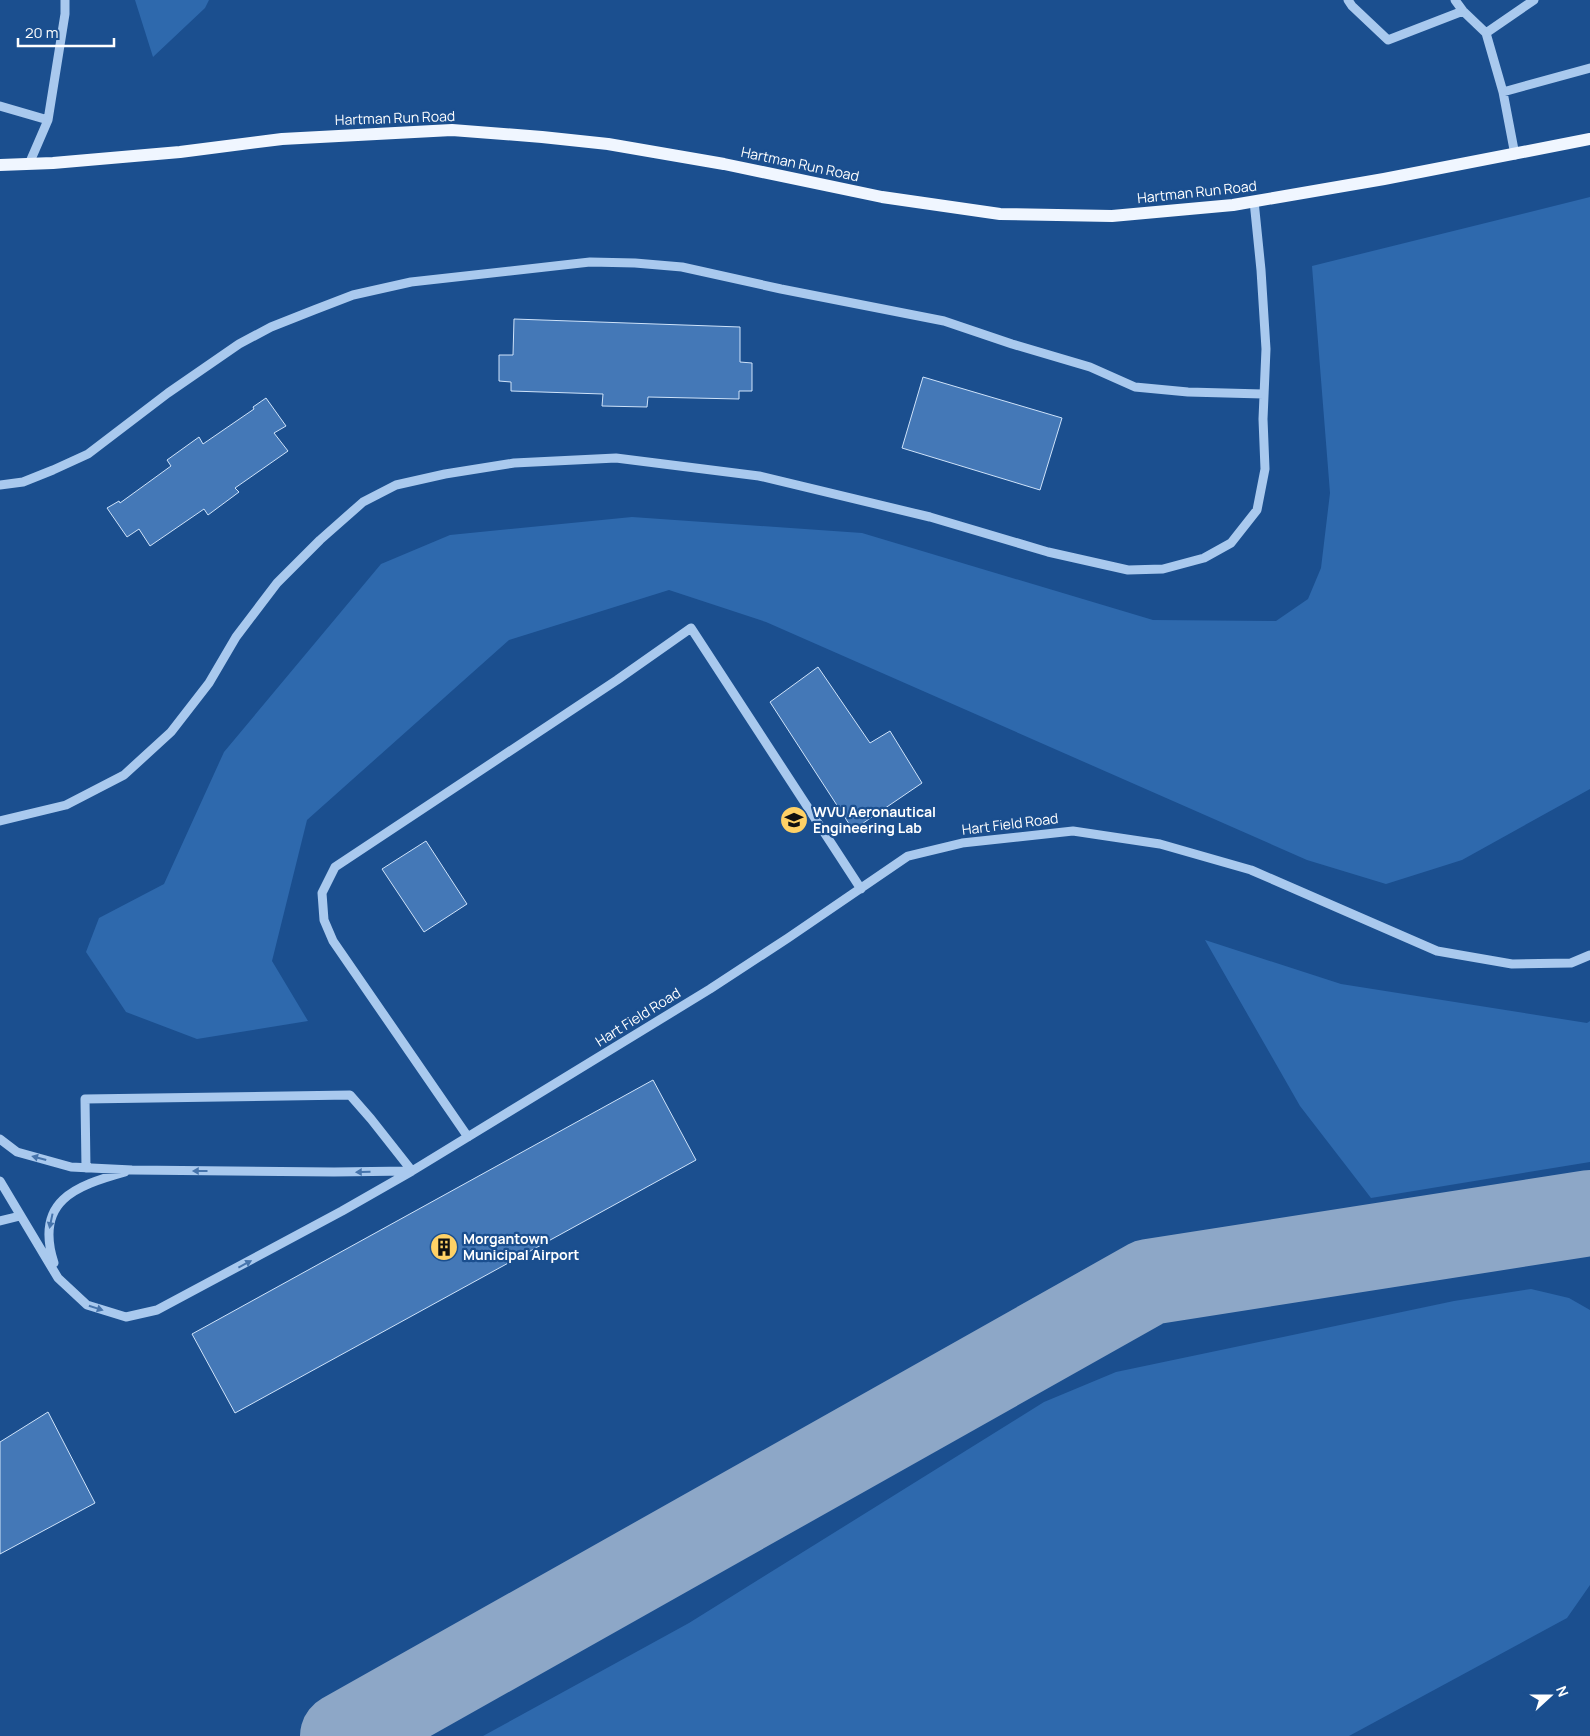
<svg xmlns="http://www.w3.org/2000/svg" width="1590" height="1736" viewBox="0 0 1590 1736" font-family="Manrope,sans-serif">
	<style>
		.green { fill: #2e69ad }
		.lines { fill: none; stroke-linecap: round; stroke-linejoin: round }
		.taxiway { stroke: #8da7c7; stroke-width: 86 }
		.building { fill: #4478b7; stroke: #cfe3fa }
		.minor { stroke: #a9c9ee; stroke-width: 9 }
		.major { stroke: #f0f6ff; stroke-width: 12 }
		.oneway { fill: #4674ac }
		.labels { text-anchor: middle; stroke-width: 4.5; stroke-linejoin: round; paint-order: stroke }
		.street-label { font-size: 14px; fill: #fff; stroke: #1b4f8f }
		.poi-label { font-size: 14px; font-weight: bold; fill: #fff; stroke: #1b4f8f; text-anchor: start }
	</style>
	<rect width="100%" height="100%" fill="#1b4f8f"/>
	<path class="green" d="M135 0H209L205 8 153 57Z
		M1590 197V789L1462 860 1386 884 1307 860 766 622 669 590 509 640 307 820 272 961 308 1021 197 1039 126 1012 86 952 99 918 164 884 224 752 381 564 450 535 632 517 862 533 1153 620 1276 621 1308 599 1321 568 1330 493 1312 266Z
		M1205 940 1341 984 1587 1023 1590 1021V1162L1371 1198 1300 1106Z
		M1531 1289 1569 1298 1590 1310V1585L1567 1618 1349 1736H483L689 1623 1044 1402 1116 1372 1454 1301Z"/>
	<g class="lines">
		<path class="taxiway" d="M343 1736 1149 1282 1590 1213"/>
	</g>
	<path class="building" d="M514 319 740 327V362L752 363V391H739V399L648 397 647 407 602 406 603 394 511 391V382L499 381V355H513Z
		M923 377 1062 418 1040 490 902 448Z
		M266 398 286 426 274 433 288 451 235 488 239 492 208 515 204 509 150 546 139 529 127 537 107 508 119 501 120 503 171 466 167 460 199 437 203 444 254 409 253 407Z
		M818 667 870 743 890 731 922 783 853 830 770 702Z
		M426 841 467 904 424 932 382 869Z
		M653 1080 696 1160 235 1413 192 1334Z
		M48 1412 95 1503 0 1554V1442Z"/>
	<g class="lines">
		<path class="minor" d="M1348 0 1352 6 1388 40 1463 11
			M1455 0 1463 11 1486 33 1503 92 1515 155
			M1486 33 1534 0
			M1503 92 1590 68
			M0 106 48 120
			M29 164 48 120 65 14V0
			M0 485 23 482 53 470 88 454 168 393 239 344 271 327 314 310 353 295 411 282 590 262 635 263 682 267 781 289 944 321 1012 344 1090 367 1135 387 1188 392 1263 394
			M0 821 66 805 124 775 171 732 209 683 236 637 277 583 320 540 363 502 396 485 445 474 514 463 616 458 759 476 930 517 1048 552 1128 570 1163 569 1204 558 1231 543 1257 510 1265 469 1263 419 1266 349 1261 270 1254 201
			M468 1137 333 941 324 920 322 893 335 867 617 680 691 628 861 889
			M0 1139 17 1152 71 1167 132 1170 334 1172 409 1171
			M86 1168 85 1099 350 1095 371 1119 412 1171
			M0 1181 58 1278 87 1305 126 1317 157 1310 342 1211 412 1171 710 989 788 938 908 856 962 843 1073 831 1160 844 1251 870 1437 951 1512 964 1571 963 1590 955
			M0 1221 20 1216
			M54 1263C34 1201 75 1186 125 1172"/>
		<path class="major" d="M0 165 53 163 180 152 282 139 452 130 542 137 608 144 724 164 882 197 1000 214 1112 216 1233 205 1384 179 1590 139"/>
	</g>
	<defs><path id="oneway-solid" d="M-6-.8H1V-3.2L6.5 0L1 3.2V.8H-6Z" transform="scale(1.25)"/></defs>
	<g class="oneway">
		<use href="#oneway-solid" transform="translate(39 1158) rotate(-165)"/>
		<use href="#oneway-solid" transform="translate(200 1171) rotate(-180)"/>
		<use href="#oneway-solid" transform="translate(363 1172) rotate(179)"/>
		<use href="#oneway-solid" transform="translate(51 1221) rotate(102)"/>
		<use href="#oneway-solid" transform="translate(245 1264) rotate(-28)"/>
		<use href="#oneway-solid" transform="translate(96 1308) rotate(18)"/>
	</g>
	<defs>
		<g id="school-disc" transform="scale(1.4375)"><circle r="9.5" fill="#ffd166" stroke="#1b4f8f"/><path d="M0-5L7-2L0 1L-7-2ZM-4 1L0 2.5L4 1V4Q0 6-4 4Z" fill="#111"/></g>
		<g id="building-disc" transform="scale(1.4375)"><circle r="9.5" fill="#ffd166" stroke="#1b4f8f"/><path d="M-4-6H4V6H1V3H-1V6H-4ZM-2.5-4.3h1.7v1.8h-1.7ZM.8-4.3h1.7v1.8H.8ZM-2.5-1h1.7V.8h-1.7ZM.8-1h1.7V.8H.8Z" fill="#111"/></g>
	</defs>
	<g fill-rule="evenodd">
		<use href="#school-disc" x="794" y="820"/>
		<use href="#building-disc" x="444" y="1247"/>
	</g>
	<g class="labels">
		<g class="street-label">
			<text transform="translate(395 118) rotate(-2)" y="5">Hartman Run Road</text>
			<text transform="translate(800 164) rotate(12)" y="5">Hartman Run Road</text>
			<text transform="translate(1197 192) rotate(-6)" y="5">Hartman Run Road</text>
			<text transform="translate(1010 824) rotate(-7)" y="5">Hart Field Road</text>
			<text transform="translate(638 1017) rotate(-32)" y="5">Hart Field Road</text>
		</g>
		<g class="poi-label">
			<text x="813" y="817">WVU Aeronautical<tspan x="813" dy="16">Engineering Lab</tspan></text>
			<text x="463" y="1244">Morgantown<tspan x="463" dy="16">Municipal Airport</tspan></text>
		</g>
	</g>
	<g transform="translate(1550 1696) rotate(69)" stroke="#1b4f8f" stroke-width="4" paint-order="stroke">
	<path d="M0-4L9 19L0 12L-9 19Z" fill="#ffffff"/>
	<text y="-8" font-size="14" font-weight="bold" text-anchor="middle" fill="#ffffff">N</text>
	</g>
	<path d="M18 38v8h96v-8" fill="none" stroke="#ffffff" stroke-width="2.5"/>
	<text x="25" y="38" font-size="15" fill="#ffffff" stroke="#1b4f8f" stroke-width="4" paint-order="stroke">20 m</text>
</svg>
